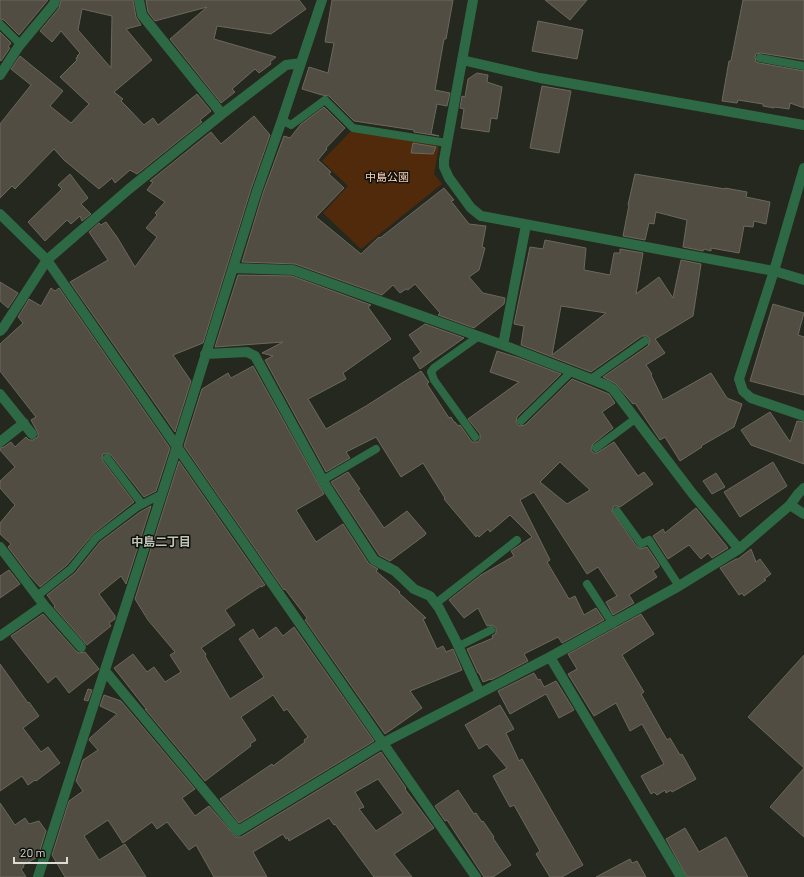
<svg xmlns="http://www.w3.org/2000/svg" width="804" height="877" viewBox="0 0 804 877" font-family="Barlow,'Noto Sans JP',sans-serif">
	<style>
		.green { fill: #502a0b }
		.building { fill: #514d42; stroke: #6c685c; fill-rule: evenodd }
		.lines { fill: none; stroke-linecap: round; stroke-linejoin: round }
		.lane { stroke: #2e6946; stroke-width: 8 }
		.street { stroke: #2e6946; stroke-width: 10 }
		.labels { text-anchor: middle; stroke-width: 3; stroke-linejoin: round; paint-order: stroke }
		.park-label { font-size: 11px; fill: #fbcfb3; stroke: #0f100c }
		.neighbourhood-label { font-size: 12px; font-weight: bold; fill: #c1c5b8; stroke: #0f100c }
	</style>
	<rect width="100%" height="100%" fill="#25281e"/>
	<path class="green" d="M352 130 439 146 434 174 442 184 361 249 323 213 348 186 322 161Z"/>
	<path class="building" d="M0 0H48L19 35 4 20 0 19Z
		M61 0H133L136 17 141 25 126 29 152 60 114 92 123 99 121 101 128 108 144 125 153 118 158 125 197 94 211 111 200 120 202 122 137 174 130 170 115 183 112 178 99 189 64 160 54 149 15 189 12 186 0 198V124L31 85 11 69 20 56 63 91 50 106 71 123 89 104 60 77 77 60 76 58 78 57 77 56 80 53 61 31 52 42 40 31 59 8ZM82 9 112 16 111 68 78 30Z
		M146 0H299L306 9 271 34 217 26 214 39 276 57 270 62 271 64 259 73 255 69 232 89 235 92 221 103 170 39 207 7 155 21 148 12Z
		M332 0H453L446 39H444L435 90 450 93 447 106 437 104 431 134 439 136 414 132V130L354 121 329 96 322 95 302 89 309 67 328 73 334 43 325 42Z
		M545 0H587L570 20Z
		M743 0H804V60L761 53 756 54 755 57 756 62 759 63 804 71V108L790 103 789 109 775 107 774 108 763 106V104L738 100 737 103 722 101 729 61H731Z
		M538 21 583 30 577 59 532 51Z
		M0 32 11 43 8 47 10 48 1 61 0 60Z
		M477 73 488 75 487 82 502 87 497 119 491 118 489 132 461 128 464 109 460 108 462 96 465 97 468 79Z
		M542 86 571 91 559 153 530 148Z
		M324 107 345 128 326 148 327 149 318 160 331 172 329 174 344 188 316 217 361 254 379 237 380 238 444 188 454 200 451 201 469 224 486 226 482 247 485 248 479 270 469 277 483 293 505 298 504 304 474 328 438 315 440 313 415 284 408 290 406 289 400 293 393 285 382 295 295 264 242 262 263 193 284 136 290 138 301 124Z
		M254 116 270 135 251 189 203 343 173 355 191 381 175 432 70 282 108 260 89 232 99 223 101 225 106 222 117 237 135 267 157 237 146 228 157 215 155 213 165 202 147 190 153 182 150 181 211 132 221 144Z
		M413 143 436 147 433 154 411 153Z
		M70 174 88 198 81 204 91 214 82 221 80 216 71 224 67 220 45 241 28 222 62 189 58 185Z
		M635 174 725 189V188L747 192 746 197 770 202 766 224 754 221 753 227 744 226 739 253 711 248V251L704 249 703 251 683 247 687 220 656 212 654 224 649 223 645 240 623 236 629 205H628Z
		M545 240 586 248 584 270 610 275 614 253H620V249L643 253 636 294 659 277 673 298 681 260 701 264 693 316 655 339 665 353 646 365 652 374 651 375 663 400 711 373 727 398 742 404 734 427 701 446 702 447 680 461 665 437 660 440 635 403 633 404 616 384 603 377 648 346 650 340 647 336H642L591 372 521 345 524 326 514 324 530 247 543 249ZM561 306 606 313 552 355Z
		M238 275 292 276 371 305 368 307 391 339 343 373 346 379 308 399 326 429 366 406 421 371 428 381 429 382 427 384 449 418 451 417 454 422H455L458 426 460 425 472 442H478L480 439V434L468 419 519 382 490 372 497 351 519 358 561 374 517 417 516 422 519 426 525 425 572 379 609 394 615 403 602 412 613 428 593 444 591 449 593 453H597L614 442 638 476 644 472 653 484 620 507 617 506H614L612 511 637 547 641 549 647 547 659 565V567L653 571 657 577 629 595 634 603 613 615 606 602 617 596 598 567 587 574 534 492 520 500 550 560 547 562 569 599 575 596 584 615 596 608 604 620 562 643 558 637 524 654 528 661 491 680V679L483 682 479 673H478L467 649 493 638 492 636 496 633V628L492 625 487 626 478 608 464 618 449 600 481 575 514 556 511 551 532 537 510 515 490 532 488 529 479 537 477 535 476 537 444 499 445 498 423 463 401 477 376 437 346 452 350 458 326 472 265 360 273 356 262 353 283 342 215 347ZM560 462 590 490 567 504 540 482Z
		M0 282 18 293 8 308 0 301Z
		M51 288 55 291 59 288 170 448 156 491 144 497 111 455 107 453 103 454 102 458 103 461 134 502 93 534 67 565 40 587 30 576 8 547 11 544 0 534V523L15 505 0 488V481L15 467 0 450V448L4 447 11 442 15 447 26 437 29 440H33L38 437V433L31 420 36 417 0 371V344L23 323 18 317 29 299 41 306Z
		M773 304 804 313 798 335 804 337V395L750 381Z
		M425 324 464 338 420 369 413 358 421 352 409 335Z
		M253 366 324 494 296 510 316 542 343 524 369 564 378 569 376 571 400 592 399 593 426 618 423 619 437 649 443 646 446 652 453 649 462 670 410 691 422 708 385 734 305 620 307 618 285 589 284 590 184 446 202 389 228 373 231 378Z
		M770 412 790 442 797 421 804 422V464L751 445 741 430Z
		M179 461 265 585 261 587V586L225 610 235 625 201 648 206 654 205 656 230 699 264 677 239 639 253 629 259 639 276 627 283 636 294 627 374 741 239 823 220 799 272 764 273 766 305 742 304 740 308 737 287 709 284 711 273 695 241 717 256 740 250 744 251 746 205 781 145 709 147 710 114 668 133 654 147 672 154 667 165 682 181 672 170 655 175 652 148 620 135 599Z
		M773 462 787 486 740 517 724 492Z
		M348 472 360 489 358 490 384 528 407 511 426 533 425 535 390 561 379 555 331 482Z
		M716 473 725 487 712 494 703 481Z
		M151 506 126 584 121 576 99 594 115 616V619L109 623 111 626 87 645 54 607 55 606 47 595 75 573 100 542 140 512Z
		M696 508 728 548 712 558 708 553 701 559 689 545 668 559 653 536 663 529 665 533Z
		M751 549 756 562 760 559 771 574 764 579 766 580 744 596 742 593 739 595 720 568 736 559H738Z
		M9 570 20 584 0 598V576Z
		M43 614 76 651 79 653 85 652 99 669 69 693 56 676 48 683 11 636Z
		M641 614 654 634 622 655 644 692 641 694 667 740 670 738 680 755 682 754 696 779 672 792 671 790 666 793 665 790 657 795 654 792 651 794 641 776 664 764 642 724 630 731 616 703 594 716 568 674 577 669 568 654Z
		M804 655V837L770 807 804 768 748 717Z
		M0 664 28 703 29 702 39 716 23 728 41 752 48 747 60 763 36 781 35 780 28 785 22 776 0 791Z
		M534 673 538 680 540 679 544 687 556 681 574 710 559 718 546 694 510 714 498 691Z
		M88 689 92 690 88 701 84 700Z
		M104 695 121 701 195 789 182 798 195 816 209 806 236 837H241L381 752 406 788 405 789 434 828 394 854 412 877H374L335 824 334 825 329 818 289 841 288 838 286 839 283 834 253 852 267 877H214L196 845 189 850 167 822 157 829 152 822 123 843 108 820 84 836 99 860 125 844 146 877H65L52 855 69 801 83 791 76 781 83 760 98 750 89 740 90 738 117 714 100 706ZM378 779 403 813 376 831 359 809 364 807 355 792Z
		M500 705 514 729 506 733 519 761 522 759 583 865 562 877H550L536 854 540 851 514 805 510 807 493 776 507 768 487 744 479 749 465 725Z
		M458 790 474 814 476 813 482 822 483 821 494 837 493 838 511 865 493 877H484L447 820 445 821 435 806Z
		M0 803 15 825 25 818 29 824 39 821 46 831 38 857 23 865 24 867 21 869 26 877H0Z
		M685 828 699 852 726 837 748 877H687L666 839Z
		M630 859 632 863 637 861 646 877H596Z"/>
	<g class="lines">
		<path class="lane" d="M0 24 21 45
			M760 58 804 66
			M282 120 291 125 325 100 353 128 447 143
			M591 379 645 341
			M521 421 571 372
			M475 437 434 380 431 372 434 368 479 336
			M596 448 635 419
			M107 458 142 504
			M323 480 376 449
			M617 511 641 544 649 540 679 586
			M587 584 613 624
			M37 596 71 569 96 538 137 507 162 494
			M435 604 517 540
			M459 646 491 630"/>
		<path class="street" d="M139 0 142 15 222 114
			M473 0 444 160V167L449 178 471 208 481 216 487 217 774 271 804 280
			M462 60 540 78 804 125
			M0 75 19 46 54 4 55 0
			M804 168 774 271 739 379 743 391 751 398 804 416
			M0 214 47 260 476 877
			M233 268 293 270 503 345 606 385 613 389 692 493 739 549
			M0 331 3 328 47 260 129 189 222 114 286 65 301 63
			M503 345 526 225
			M205 354 247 352 255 356 326 486 374 560 395 571 414 589 430 596 439 608 455 639 480 693
			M0 394 32 434
			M0 442 24 423
			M790 505 804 514
			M0 547 44 605 81 647
			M0 636 44 605
			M550 657 681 877
			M105 671 238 831 383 743 550 657 679 586 739 549 790 505 798 494 804 488
			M38 877 169 472 257 191 282 120 322 0"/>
	</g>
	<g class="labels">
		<g class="park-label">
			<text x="387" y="181">中島公園</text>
		</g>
		<g class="neighbourhood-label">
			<text x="161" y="546">中島二丁目</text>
		</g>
	</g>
	<path d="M14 857v6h53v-6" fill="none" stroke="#d9dbd4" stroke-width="2"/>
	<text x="20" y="857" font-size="12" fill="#d9dbd4" stroke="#0f100c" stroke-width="3" paint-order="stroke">20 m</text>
</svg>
